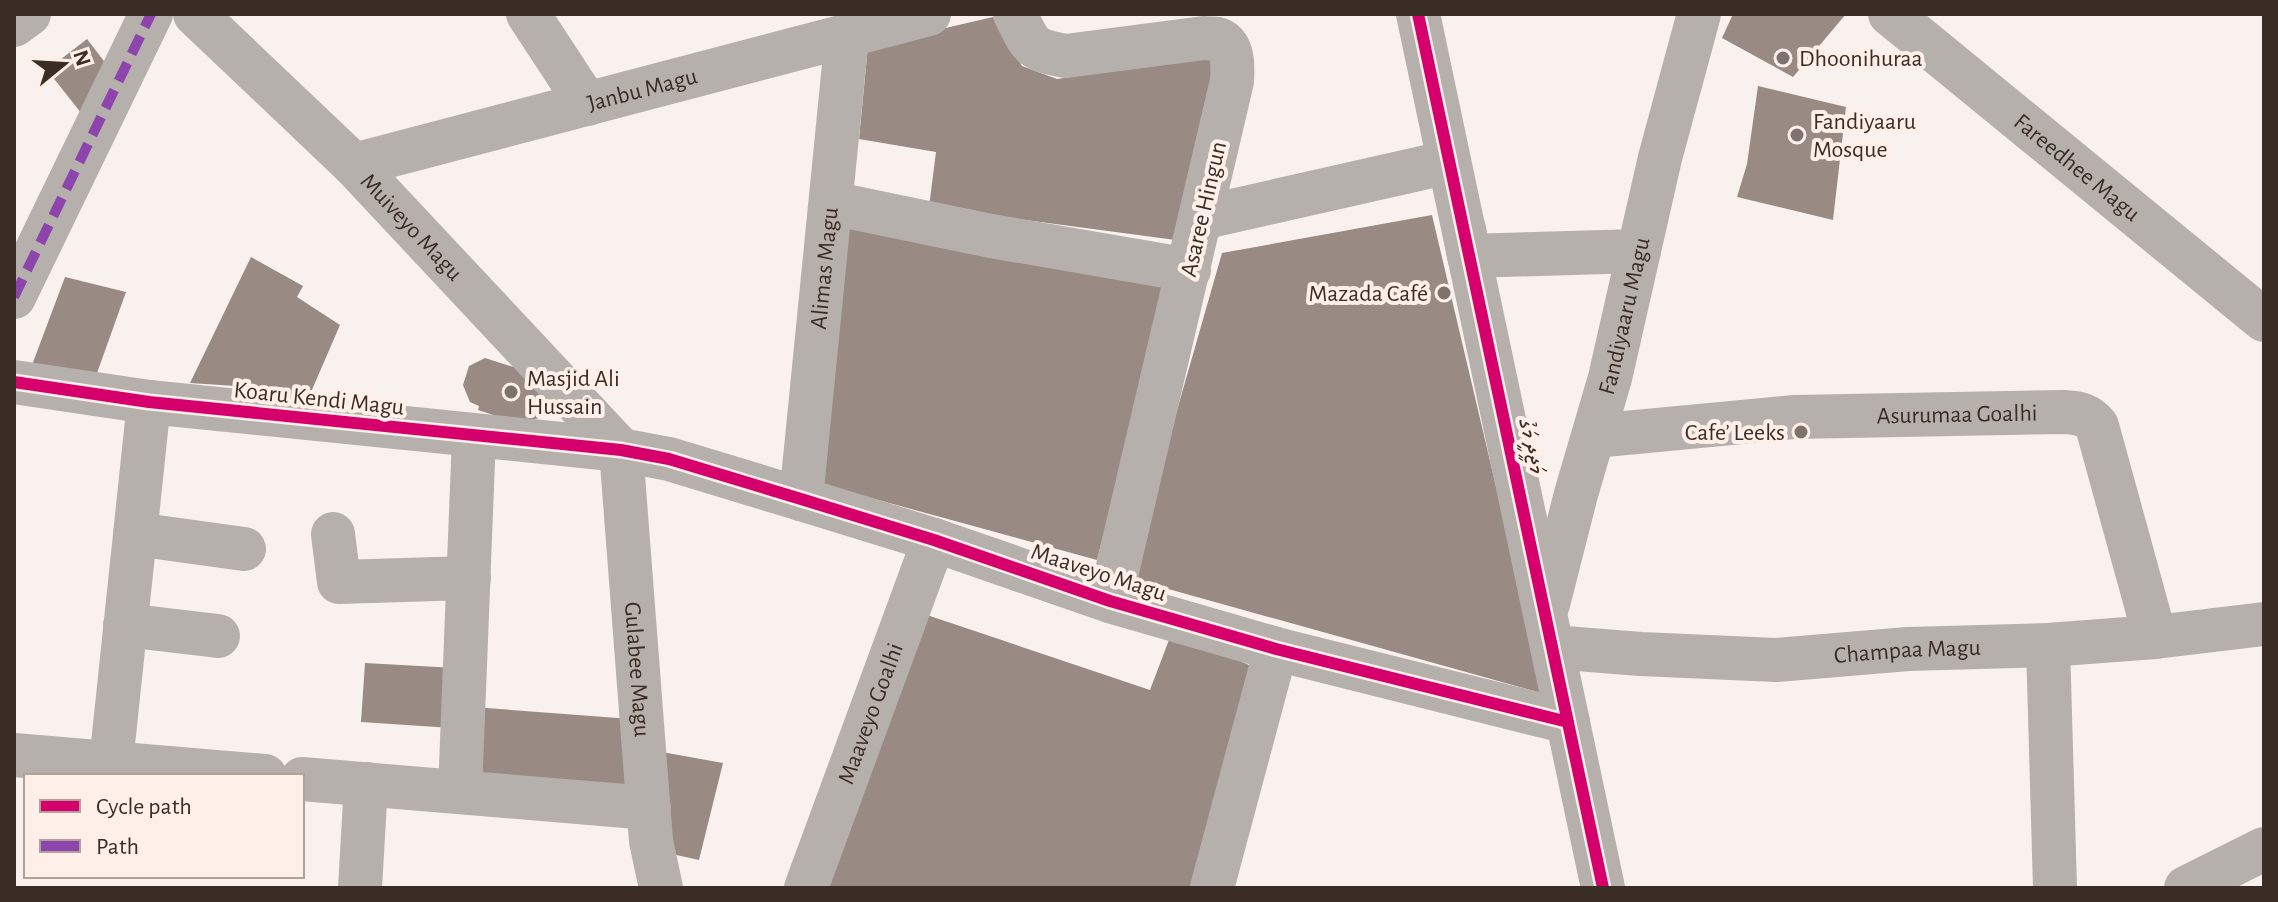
<svg xmlns="http://www.w3.org/2000/svg" width="2278" height="902" viewBox="0 0 2278 902" font-family="'Alegreya Sans','Noto Sans Thaana',sans-serif">
	<style>
		.building { fill: #998b83 }
		.lines { fill: none; stroke-linecap: round; stroke-linejoin: round }
		.minor { stroke: #b5b0ac; stroke-width: 44 }
		.quiet { stroke: #8e44ad; stroke-width: 10; stroke-dasharray: 20 10; stroke-linecap: butt }
		.cycleway-casing { stroke: #feefe8; stroke-width: 17 }
		.cycleway { stroke: #d6006c; stroke-width: 12 }
		.poi-dot { fill: #7d726c; stroke: #feefe8; stroke-width: 3 }
		.labels { text-anchor: middle; stroke-width: 8; stroke-linejoin: round; paint-order: stroke }
		.poi-label { font-size: 24px; fill: #3a2d26; stroke: #feefe8; text-anchor: start }
		.street-label { font-size: 24px; fill: #3a2d26; stroke: #feefe8 }
	</style>
	<rect width="100%" height="100%" fill="#f9f1ed"/>
	<path class="building" d="M1733 14H1846L1793 77 1722 38Z
		M993 17 1022 66 1057 79 1208 57 1221 78 1183 241 929 207 936 152 859 139 868 46Z
		M87 39 107 65 82 114 47 70Z
		M1758 86 1846 107 1833 220 1737 197 1747 164Z
		M1432 215 1545 694 1129 578 1222 253Z
		M844 223 1168 281 1097 560 820 484Z
		M251 257 303 286 297 297 340 325 308 399 251 387 190 383Z
		M65 277 126 292 97 373 32 365Z
		M485 358 542 376 557 408 551 415 535 419 527 426 478 410 479 406 470 402 463 385 469 366Z
		M924 614 1150 690 1172 632 1256 668 1199 888H820Z
		M365 663 456 668 452 728 361 722Z
		M473 707 631 719 635 786 483 782Z
		M662 752 723 763 699 860 663 852Z"/>
	<g class="lines">
		<g class="minor">
			<path id="s1" d="M195 14 354 165 621 450"/>
			<path d="M528 14 587 104"/>
			<path d="M1015 14C1031 46 1030 50 1066 56L1204 38C1209 39 1213 38 1218 39 1234 45 1233 67 1232 81L1110 601"/>
			<path d="M1418 14 1603 888"/>
			<path id="s2" d="M1890 14 2264 320"/>
			<path d="M14 25 29 14"/>
			<path id="s3" d="M354 165 929 14"/>
			<path d="M831 203 991 236 1189 270"/>
			<path d="M1201 218 1449 162"/>
			<path d="M1464 229 1469 256 1639 251"/>
			<path d="M14 297 151 14"/>
			<path d="M14 382 149 402 621 450 669 459 801 499 934 540 1110 601 1276 649 1568 722"/>
			<path id="s4" d="M1594 436 1794 417 2064 412C2079 413 2088 414 2097 426L2155 637"/>
			<path id="s5" d="M621 450 651 841 661 888"/>
			<path id="s6" d="M801 499 847 35"/>
			<path d="M135 534 244 549"/>
			<path d="M333 534 339 582 469 578"/>
			<path id="s7" d="M1548 604 1576 494 1610 378 1660 158 1699 14"/>
			<path d="M125 625 218 636"/>
			<path d="M2048 645 2055 888"/>
			<path id="s8" d="M1552 647 1641 654 1776 660 1908 649 2048 645 2155 637 2264 624"/>
			<path d="M14 755 265 776"/>
			<path d="M111 763 149 402"/>
			<path d="M302 779 649 808"/>
			<path d="M460 792 474 436"/>
			<path d="M360 888 366 784"/>
			<path id="s9" d="M806 888 934 540"/>
			<path d="M1212 888 1276 649"/>
			<path d="M2186 888 2264 849"/>
		</g>
		<path class="quiet" d="M14 297 151 14"/>
		<g class="cycleway-casing">
			<path id="cycleway" d="M1418 14 1603 888
				M14 382 149 402 621 450 669 459 801 499 934 540 1110 601 1276 649 1568 722"/>
		</g>
		<use href="#cycleway" class="cycleway"/>
	</g>
	<g class="poi-dot">
		<circle cx="1783" cy="58" r="8"/>
		<circle cx="1797" cy="135" r="8"/>
		<circle cx="1444" cy="293" r="8"/>
		<circle cx="511" cy="392" r="8"/>
		<circle cx="1801" cy="432" r="8"/>
	</g>
	<g class="labels">
		<g class="poi-label">
			<text x="1799" y="66">Dhoonihuraa</text>
			<text x="1813" y="129">Fandiyaaru<tspan x="1813" dy="28">Mosque</tspan></text>
			<text x="1428" y="301" text-anchor="end">Mazada Café</text>
			<text x="527" y="386">Masjid Ali<tspan x="527" dy="28">Hussain</tspan></text>
			<text x="1785" y="440" text-anchor="end">Cafe’ Leeks</text>
		</g>
		<g class="street-label">
			<text dy="8" stroke="none"><textPath href="#s3" startOffset="298">Janbu Magu</textPath></text>
			<text dy="8" stroke="none"><textPath href="#s2" startOffset="242">Fareedhee Magu</textPath></text>
			<text transform="translate(1203 209) rotate(-77)" y="8">Asaree Hingun</text>
			<text dy="8" stroke="none"><textPath href="#s1" startOffset="304">Muiveyo Magu</textPath></text>
			<text dy="8" stroke="none"><textPath href="#s6" startOffset="232">Alimas Magu</textPath></text>
			<text dy="8" stroke="none"><textPath href="#s7" startOffset="298">Fandiyaaru Magu</textPath></text>
			<text transform="translate(319 398) rotate(6)" y="8">Koaru Kendi Magu</text>
			<text dy="8" stroke="none"><textPath href="#s4" startOffset="364">Asurumaa Goalhi</textPath></text>
			<text transform="translate(1532 446) rotate(78)" y="8">މަޖީދީ މަގު</text>
			<text transform="translate(1099 572) rotate(18)" y="8">Maaveyo Magu</text>
			<text dy="8" stroke="none"><textPath href="#s8" startOffset="356">Champaa Magu</textPath></text>
			<text dy="8" stroke="none"><textPath href="#s5" startOffset="220">Gulabee Magu</textPath></text>
			<text dy="8" stroke="none"><textPath href="#s9" startOffset="186">Maaveyo Goalhi</textPath></text>
		</g>
	</g>
	<rect width="2278" height="902" fill="none" stroke="#3a2d26" stroke-width="32"/>
	<rect x="24" y="774" width="280" height="104" fill="#feefe8" stroke="#b0a19a" stroke-width="2"/>
	<rect x="40" y="800" width="40" height="12" fill="#d6006c" stroke="#b0a19a" stroke-width="2"/>
	<text x="96" y="814" font-size="24" fill="#3a2d26">Cycle path</text>
	<rect x="40" y="840" width="40" height="12" fill="#8e44ad" stroke="#b0a19a" stroke-width="2"/>
	<text x="96" y="854" font-size="24" fill="#3a2d26">Path</text>
	<g transform="translate(64 64) rotate(72)" stroke="#feefe8" stroke-width="6" paint-order="stroke">
	<path d="M0-6L14 30L0 20L-14 30Z" fill="#3a2d26"/>
	<text y="-12" font-size="22" font-weight="bold" text-anchor="middle" fill="#3a2d26">N</text>
	</g>
</svg>
